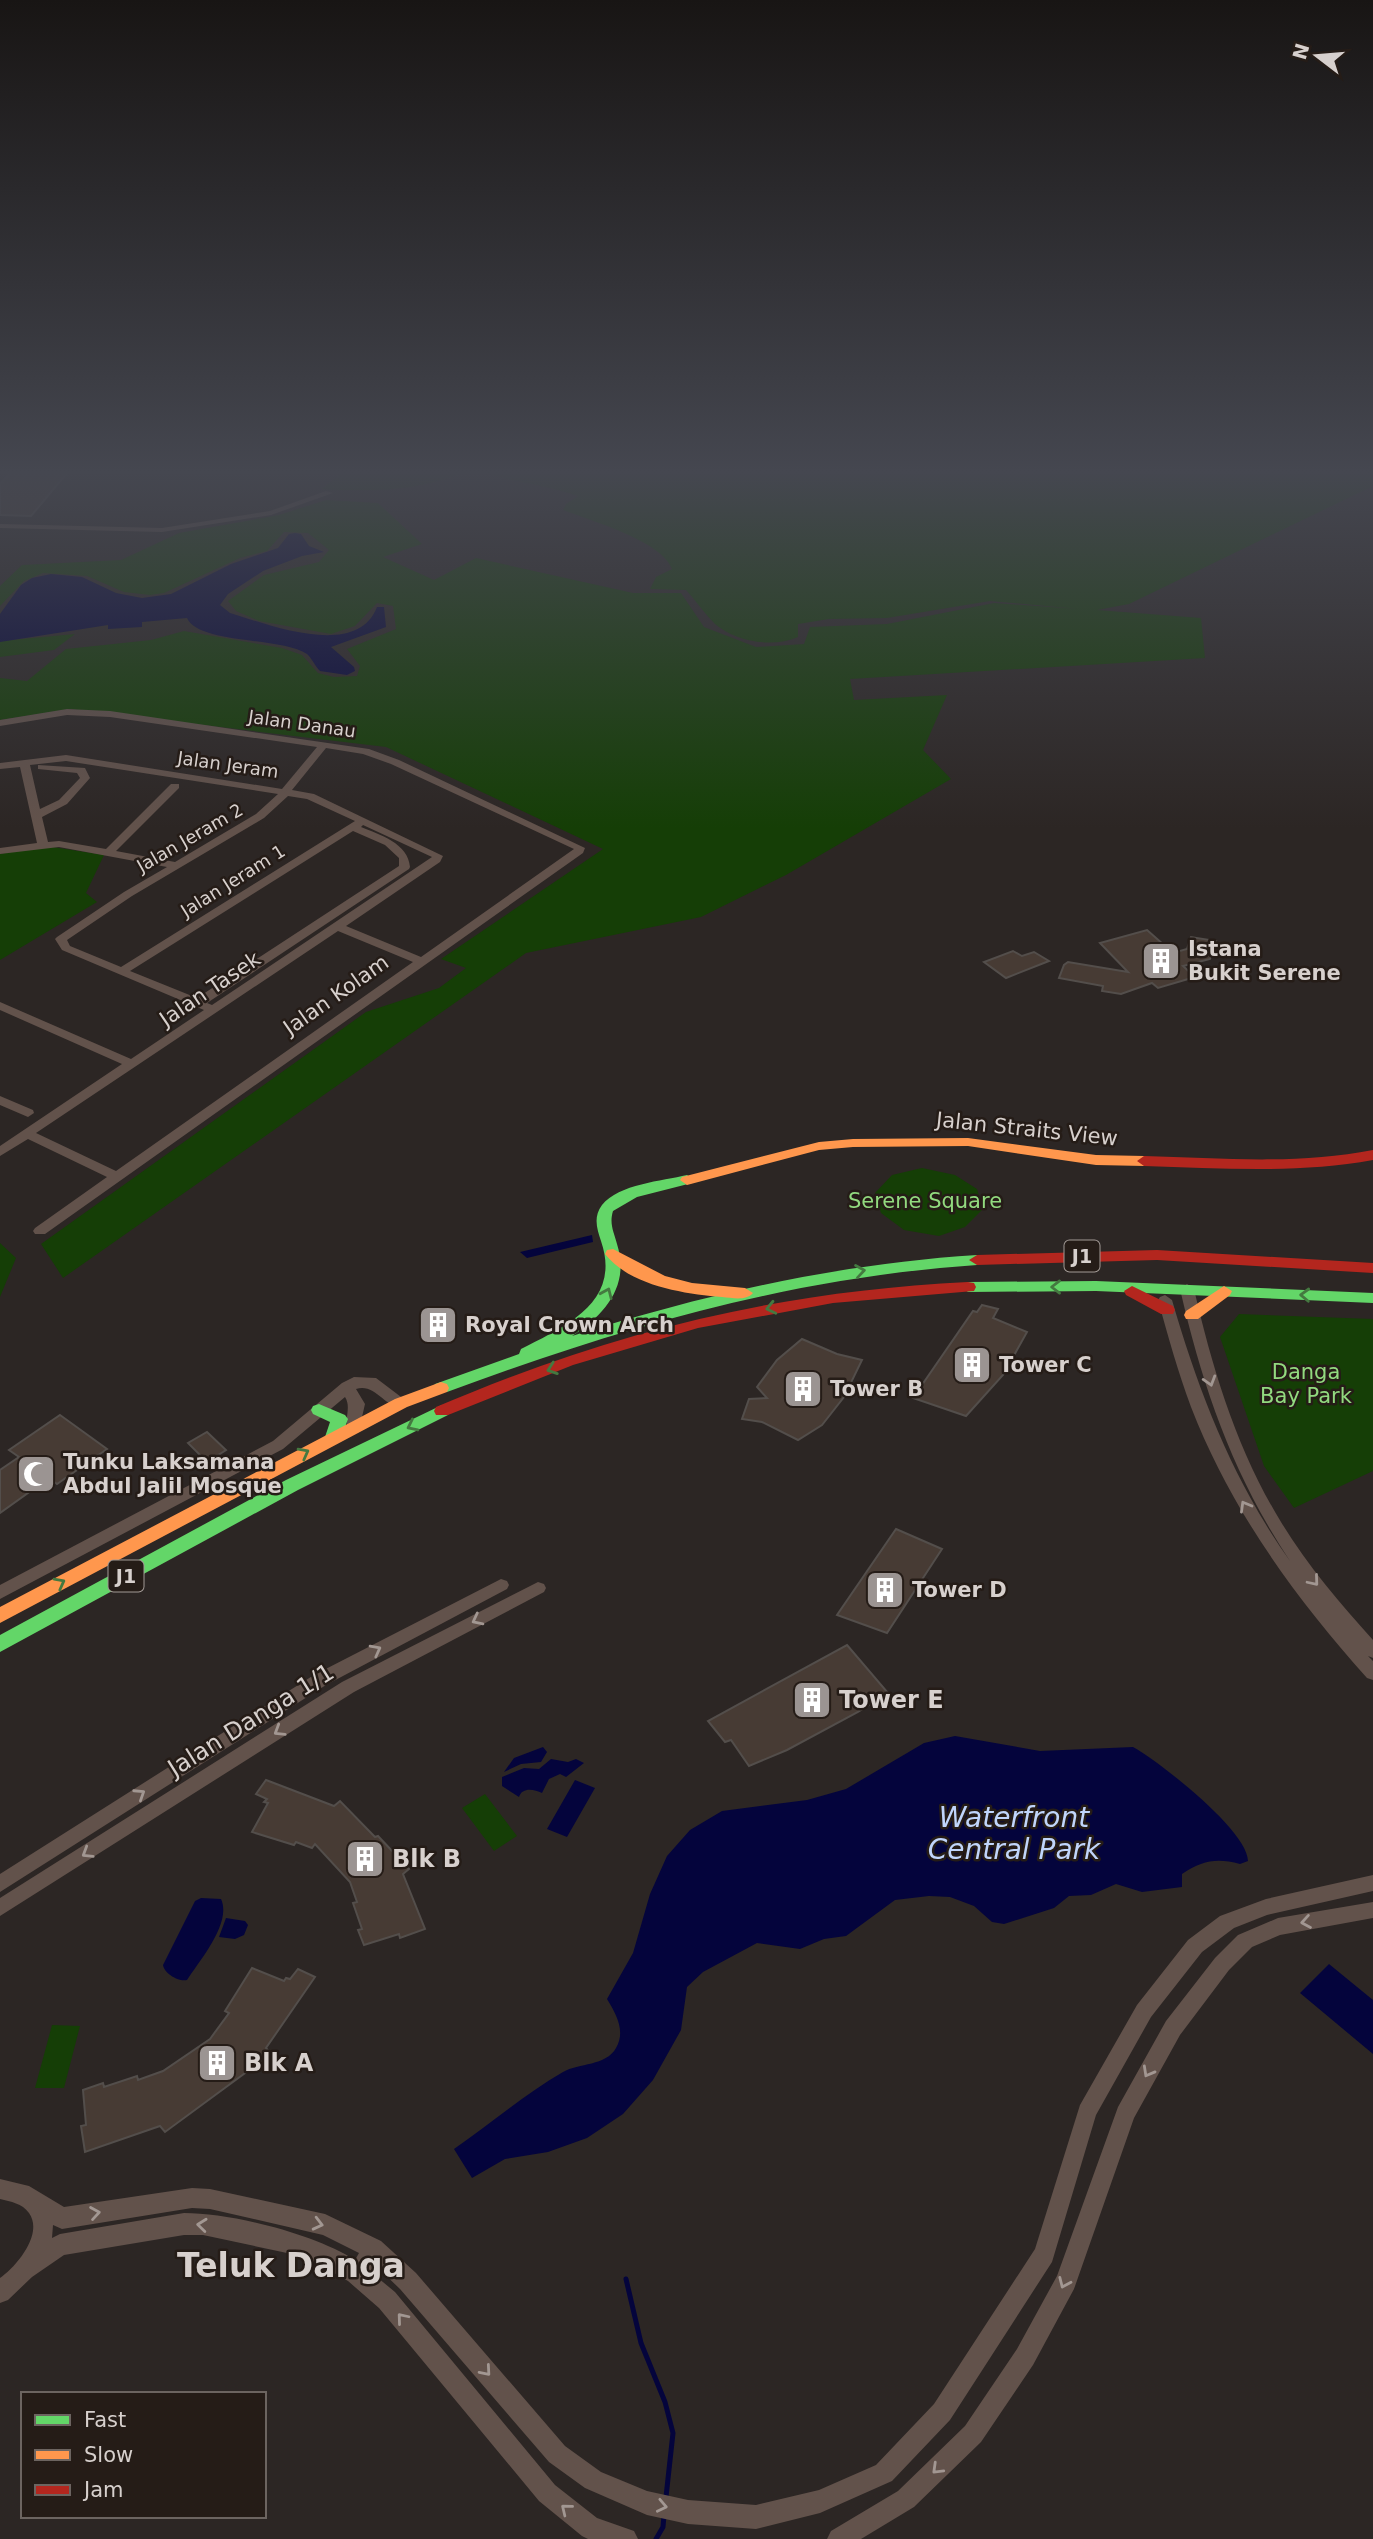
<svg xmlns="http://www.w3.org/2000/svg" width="1373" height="2539" viewBox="0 0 1373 2539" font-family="'DejaVu Sans',sans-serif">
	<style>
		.green { fill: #153e06 }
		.water { fill: #04043c }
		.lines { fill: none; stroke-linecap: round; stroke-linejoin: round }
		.stream { stroke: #04043c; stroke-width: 5 }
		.building { fill: #473b34; stroke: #534e4b; stroke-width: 2 }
		.street { fill: #62524b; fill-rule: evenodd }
		.fast { fill: #63d668; fill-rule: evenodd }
		.slow { fill: #ff974d; fill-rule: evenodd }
		.jam { fill: #b3261e; fill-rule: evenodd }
		.oneway { stroke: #447940 }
		.oneway2 { stroke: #a29792 }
		.labels { text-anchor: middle; stroke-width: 5; stroke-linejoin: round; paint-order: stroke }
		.far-street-label { font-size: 18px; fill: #d7d0cd; stroke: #251c17 }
		.shield { fill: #251c17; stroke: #a29a96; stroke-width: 2 }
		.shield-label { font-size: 19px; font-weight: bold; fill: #d7d0cd }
		.poi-label { font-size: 21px; font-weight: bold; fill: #d7d0cd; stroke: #251c17; text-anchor: start }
		.street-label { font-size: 21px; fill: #d7d0cd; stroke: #251c17 }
		.park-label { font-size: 21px; fill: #92da7f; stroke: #251c17 }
		.near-poi-label { font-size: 24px; font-weight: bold; fill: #d7d0cd; stroke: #251c17; text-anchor: start }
		.near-street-label { font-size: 24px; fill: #d7d0cd; stroke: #251c17 }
		.near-water-label { font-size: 28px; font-style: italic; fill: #c0d5fb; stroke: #251c17 }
		.near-district-label { font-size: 33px; font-weight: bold; fill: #d7d0cd; stroke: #251c17 }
	</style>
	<rect width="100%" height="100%" fill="#2c2624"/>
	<path class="green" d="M343 472H465C419 491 371 492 322 489Z
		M481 472H1373V486L1129 604 1097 610 1201 618 1205 658 850 679 854 700 947 695 923 750 951 779 786 875 701 917 526 953 63 1278 41 1244 366 1012 439 988 466 968 441 959 603 849 386 747 70 709 0 720V678L27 681 66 649 151 640 184 631 282 648 302 655 318 673 334 677 357 676 360 666 347 649 396 629 393 606 377 603 355 626 331 634 259 621 236 611 228 601 264 575 319 562 329 550 308 533 284 532 267 551 240 558 164 593 150 595 124 592 87 576 43 573 24 581 0 606V586L22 565 121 560 179 533 279 515 326 500 378 503 422 544 383 557 434 580 476 558 633 593H681L704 627 756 647 804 644 810 627 887 624 994 603 1079 609 990 601 887 618 829 619 798 624V637C773 648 736 642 715 624 705 614 696 601 686 590L650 589 656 577 672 569C662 541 592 521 563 510L566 504 578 496C546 485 514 482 481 472Z
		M75 634 54 650 0 657V641Z
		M46 846 104 855 86 893 97 902 0 960V854Z
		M922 1168 955 1175 977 1189 983 1209 965 1227 939 1236 904 1230 881 1213 875 1193 892 1175Z
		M0 1243 16 1258 0 1297Z
		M1239 1314 1373 1319V1471L1294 1508 1264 1466 1220 1337Z
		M485 1794 517 1836 494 1851 462 1808Z
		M52 2025 80 2026 64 2088H35Z"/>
	<path class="water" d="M295 533 301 534 309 546 324 552 302 556 263 571 228 594 220 605 230 613C267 624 357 660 377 607H384L386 627 331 647 354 667 355 671 347 675 320 671C315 666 311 657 307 654 281 637 198 644 187 618L142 622V627L108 629V625L0 642V614L21 585 32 578 51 574 82 577 116 593 142 598 171 594 231 564 278 548 289 534Z
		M592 1235 593 1242 527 1258 520 1252Z
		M955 1736 1040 1751 1133 1747C1160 1762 1248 1831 1248 1861L1240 1864C1217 1858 1203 1860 1182 1874V1887L1142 1892 1116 1884 1091 1895 1069 1896 1054 1908 1004 1924 992 1922 974 1906 950 1897 929 1896 895 1900 846 1936 824 1939 800 1949 757 1943 703 1972 687 1987 681 2030 653 2080 623 2114 587 2138 548 2152 505 2159 472 2178 454 2149C490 2124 525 2094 563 2072 579 2063 606 2066 616 2048 626 2031 616 2014 607 1999L633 1953 650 1894 667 1856 690 1830 722 1811 807 1800 846 1789 924 1743Z
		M543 1747 547 1752 541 1762 521 1764 504 1772 514 1758Z
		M551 1759 568 1762 576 1759 584 1763 566 1777 560 1774 549 1779 542 1793C534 1789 522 1787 519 1797L502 1786V1777L524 1768 539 1769Z
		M575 1780 595 1788 567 1837 547 1829Z
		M201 1898 221 1899C232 1923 200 1960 187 1980 178 1982 164 1973 163 1965L195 1901Z
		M226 1918 245 1921 248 1925 244 1935 235 1939 219 1937Z
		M1329 1964 1373 2000V2054L1300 1993Z"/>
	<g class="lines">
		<path class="stream" d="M626 2279 641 2343 665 2402 673 2433 666 2497
			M656 2539 663 2527 664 2515"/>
	</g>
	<path class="building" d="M11 472H68L31 516 0 515V484Z
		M1147 930 1173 953 1187 949 1191 937 1216 941 1210 959 1183 966 1195 977 1158 988 1152 983 1121 994 1102 991 1103 986 1059 978 1064 965 1068 962 1128 972 1100 943Z
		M1013 951 1022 956 1034 952 1049 961 1006 978 984 962Z
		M982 1305 998 1309 993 1318 1027 1332 1003 1375 966 1416 913 1398 973 1311 977 1312Z
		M802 1339 837 1354 862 1360 844 1397 822 1425 798 1440 762 1422 742 1419 749 1399 767 1398 757 1387 777 1360Z
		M60 1415 107 1449 57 1484 49 1478 0 1513V1470L19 1457 9 1450Z
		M207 1432 226 1450 207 1462 188 1443Z
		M896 1529 942 1549 887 1633 837 1615Z
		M847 1645 888 1693 858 1712 787 1750 749 1766 731 1740 725 1742 708 1721Z
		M266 1780 334 1806 340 1801 375 1837 378 1836 409 1869 403 1874 425 1929 400 1938 399 1934 364 1945 358 1930 362 1929 353 1903 357 1902 350 1882 315 1844 312 1848 296 1842 294 1845 252 1832 268 1803 264 1802 267 1799 256 1794Z
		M252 1968 284 1981 286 1978 290 1979 298 1969 315 1977 266 2048 271 2054 165 2132 160 2126 85 2152 81 2126 86 2125 83 2090 103 2083 104 2087 137 2076 138 2080 163 2071 210 2039 229 2013 225 2011Z"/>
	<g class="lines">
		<path class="street" d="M326 491 333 493 271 515 162 532 0 528V524L162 528 270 511Z
			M67 709 110 711 369 749 399 760 585 848 583 853 45 1234H35L33 1231 35 1228 107 1177 28 1139 0 1156V1146L122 1064 0 1010V1002L131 1059 204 1010 62 950 55 939 57 937 124 892 167 867 59 847 0 854V848L37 843 20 767 0 769V763L66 755 282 789 317 747 110 717 67 715 0 726V720ZM326 748 363 754 391 764 574 849 421 957 346 926 440 862 443 856 314 794 292 790ZM66 761 278 794 256 814 175 862 116 851 179 788V784H171L106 849 59 841 48 842 42 817 67 804 90 778 85 768 38 765V769L77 773 80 778 59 800 40 809 30 765ZM288 796 307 799 355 821 121 967 70 946 67 940 132 896 264 818ZM363 825 432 857 212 1005 207 1003 409 869 410 867C408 843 380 835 361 827ZM353 831 385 845 399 858V866L197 998 130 971ZM338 931 413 962 116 1171 36 1133Z
			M0 1096 33 1110 34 1113 28 1117 0 1105Z
			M1187 1284 1194 1289C1213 1371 1237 1450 1281 1522 1307 1565 1340 1603 1373 1640V1658L1368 1656 1373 1661V1680L1367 1678C1294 1596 1231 1510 1191 1407 1178 1372 1168 1336 1158 1300L1160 1297 1165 1295 1172 1300C1199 1393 1233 1481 1290 1561 1233 1475 1203 1389 1180 1289Z
			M354 1377 376 1378 409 1403 406 1407C387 1412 376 1382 356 1389L365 1404 359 1430H349C343 1419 352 1408 345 1397L283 1449 0 1599V1585L273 1441 342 1383Z
			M501 1579 507 1581 509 1585 507 1589 326 1685 0 1892V1874L314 1675Z
			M538 1582 544 1584 546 1588 544 1592 354 1692 0 1916V1898L342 1682Z
			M1373 1875V1891L1267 1915 1234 1928 1202 1952 1151 2017 1096 2115 1052 2262 950 2420 892 2481 820 2513 756 2529 688 2524 647 2515 585 2488 549 2462 400 2289 376 2266 372 2273 395 2292 555 2485 597 2518 634 2531 638 2539H588L582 2536 539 2501 379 2308 348 2281 315 2262 287 2253 203 2235H184L64 2255 32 2277 8 2300 0 2303V2278C16 2267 44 2234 29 2213 22 2203 11 2202 0 2199V2179L29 2186 64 2207 192 2188 210 2189 325 2214 381 2241 416 2273 565 2446 601 2472 647 2491 688 2500 756 2505 819 2490 876 2465 934 2404 1035 2249 1080 2105 1137 2005 1188 1940 1220 1916 1266 1899ZM192 2208 210 2209 323 2235 359 2253 355 2260C315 2234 232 2213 184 2213L60 2234 52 2238 53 2225 62 2229Z
			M1373 1902V1918L1280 1935 1252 1947 1229 1970 1180 2035 1134 2118 1074 2289 1033 2365 981 2442 914 2507 861 2539H827L831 2531 898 2491 965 2426 1017 2349 1057 2276 1118 2107 1166 2021 1215 1958 1238 1935 1278 1918Z"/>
		<path class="fast" d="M687 1175 694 1180 692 1183 637 1197 613 1211C609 1224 614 1232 617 1244 630 1285 606 1314 572 1336 707 1294 836 1264 977 1255L985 1260 977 1265C789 1278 623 1327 447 1392H435L433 1388 435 1384 519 1354 521 1349C566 1326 622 1302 601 1241 597 1229 593 1217 602 1205 619 1184 662 1181 687 1175Z
			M1096 1281 1373 1293V1303L1096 1291 968 1292 960 1287 968 1282Z
			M319 1404 345 1415 348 1419 340 1441H328L325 1437 330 1422 313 1414 311 1410 313 1406Z
			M442 1405 448 1407 450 1411 448 1415 298 1490 0 1652V1635L286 1480Z"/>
		<path class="slow" d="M968 1138 1096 1155 1144 1156 1151 1161 1144 1166 1096 1165 968 1146 853 1147 819 1150 687 1185 680 1180 682 1177 819 1142 853 1139Z
			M613 1249 665 1276 692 1283 745 1288 753 1293C746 1301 733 1298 722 1297 685 1294 630 1286 605 1254L607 1250Z
			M1224 1286 1232 1291 1230 1295 1198 1319H1186L1184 1315 1186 1311Z
			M441 1382 447 1384 449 1388 447 1392 407 1407 0 1623V1607L395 1399Z"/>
		<path class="jam" d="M1373 1150V1160C1297 1174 1221 1168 1144 1166L1137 1161 1144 1156C1221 1158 1297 1165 1373 1150Z
			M1157 1250 1373 1263V1273L1157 1260 977 1265 969 1260 977 1255Z
			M968 1282 974 1283 976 1287 974 1291 833 1303 698 1328 573 1365 448 1415H436L434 1411 436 1407C614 1331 774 1292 968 1282Z
			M1132 1286 1173 1306 1175 1310 1173 1314H1161L1126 1295 1124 1291Z"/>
	</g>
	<defs><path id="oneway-chevron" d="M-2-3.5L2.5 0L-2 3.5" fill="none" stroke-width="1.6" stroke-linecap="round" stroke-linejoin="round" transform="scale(1.75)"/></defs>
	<g class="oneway">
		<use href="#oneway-chevron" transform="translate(860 1271) rotate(-9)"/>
		<use href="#oneway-chevron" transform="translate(1056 1287) rotate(-180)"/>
		<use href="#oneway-chevron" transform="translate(607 1293) rotate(-66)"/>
		<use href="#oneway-chevron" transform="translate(1305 1295) rotate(-178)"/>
		<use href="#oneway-chevron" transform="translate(771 1308) rotate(167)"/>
		<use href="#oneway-chevron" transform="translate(552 1369) rotate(161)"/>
		<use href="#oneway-chevron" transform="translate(412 1426) rotate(154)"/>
		<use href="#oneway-chevron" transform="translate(304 1453) rotate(-28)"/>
		<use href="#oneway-chevron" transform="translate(60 1583) rotate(-28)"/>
	</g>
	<g class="oneway2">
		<use href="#oneway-chevron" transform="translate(1210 1381) rotate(73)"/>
		<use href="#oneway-chevron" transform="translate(1245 1506) rotate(-120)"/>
		<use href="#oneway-chevron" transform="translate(1314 1581) rotate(50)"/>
		<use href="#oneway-chevron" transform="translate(477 1620) rotate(153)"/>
		<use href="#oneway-chevron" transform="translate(376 1650) rotate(-28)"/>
		<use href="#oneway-chevron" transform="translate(279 1731) rotate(148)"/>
		<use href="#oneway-chevron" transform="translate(140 1794) rotate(-33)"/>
		<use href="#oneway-chevron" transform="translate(87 1853) rotate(148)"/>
		<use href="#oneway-chevron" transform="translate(1306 1922) rotate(170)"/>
		<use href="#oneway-chevron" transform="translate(1148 2072) rotate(119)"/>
		<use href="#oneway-chevron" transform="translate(95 2213) rotate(-9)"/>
		<use href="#oneway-chevron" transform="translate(318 2224) rotate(14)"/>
		<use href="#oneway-chevron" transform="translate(202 2225) rotate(-174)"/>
		<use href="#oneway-chevron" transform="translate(1064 2283) rotate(114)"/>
		<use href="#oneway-chevron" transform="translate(402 2318) rotate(-130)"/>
		<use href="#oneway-chevron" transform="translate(486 2371) rotate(49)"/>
		<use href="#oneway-chevron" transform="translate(937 2469) rotate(136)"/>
		<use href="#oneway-chevron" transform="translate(662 2506) rotate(12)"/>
		<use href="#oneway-chevron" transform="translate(566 2509) rotate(-141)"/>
	</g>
	<linearGradient id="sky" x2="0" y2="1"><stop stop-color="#181514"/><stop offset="0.57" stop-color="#454750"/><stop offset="1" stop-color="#454750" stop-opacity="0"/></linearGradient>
	<rect width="1373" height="828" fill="url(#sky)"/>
	<defs>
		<g id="building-square" transform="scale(2.0125)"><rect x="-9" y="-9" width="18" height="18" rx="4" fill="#9b9492" stroke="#251c17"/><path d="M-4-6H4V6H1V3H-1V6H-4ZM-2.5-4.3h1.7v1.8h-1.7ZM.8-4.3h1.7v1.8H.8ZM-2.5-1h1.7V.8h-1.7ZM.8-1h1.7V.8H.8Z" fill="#fff"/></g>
		<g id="mosque-square" transform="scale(2.0125)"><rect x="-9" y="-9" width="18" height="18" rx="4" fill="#9b9492" stroke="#251c17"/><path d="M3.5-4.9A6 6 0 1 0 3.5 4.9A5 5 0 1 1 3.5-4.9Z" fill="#fff"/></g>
	</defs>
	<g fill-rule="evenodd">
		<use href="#building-square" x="1161" y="961"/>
		<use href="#building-square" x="438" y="1325"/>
		<use href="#building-square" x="972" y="1365"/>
		<use href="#building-square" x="803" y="1389"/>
		<use href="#mosque-square" x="36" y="1474"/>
		<use href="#building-square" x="885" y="1590"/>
		<use href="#building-square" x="812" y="1700"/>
		<use href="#building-square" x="365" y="1859"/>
		<use href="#building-square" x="217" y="2063"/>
	</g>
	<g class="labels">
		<g class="far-street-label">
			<text transform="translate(302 724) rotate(8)" y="6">Jalan Danau</text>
			<text transform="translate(228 765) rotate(8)" y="6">Jalan Jeram</text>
			<text transform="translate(190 838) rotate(-30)" y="6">Jalan Jeram 2</text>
			<text transform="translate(233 881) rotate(-32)" y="6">Jalan Jeram 1</text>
		</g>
		<g class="shield">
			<rect x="1064.5" y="1240.5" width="35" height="31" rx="5"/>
			<rect x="108.5" y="1560.5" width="35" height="31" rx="5"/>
		</g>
		<g class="shield-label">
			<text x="1082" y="1263">J1</text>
			<text x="126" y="1583">J1</text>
		</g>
		<g class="poi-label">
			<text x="1188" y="956">Istana<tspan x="1188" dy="24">Bukit Serene</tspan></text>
			<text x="465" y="1332">Royal Crown Arch</text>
			<text x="999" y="1372">Tower C</text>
			<text x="830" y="1396">Tower B</text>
			<text x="63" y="1469">Tunku Laksamana<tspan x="63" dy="24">Abdul Jalil Mosque</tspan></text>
			<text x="912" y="1597">Tower D</text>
		</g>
		<g class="street-label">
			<text transform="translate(210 989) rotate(-34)" y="7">Jalan Tasek</text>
			<text transform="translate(336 995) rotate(-35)" y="7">Jalan Kolam</text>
			<text transform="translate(1027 1129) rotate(6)" y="7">Jalan Straits View</text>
		</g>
		<g class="park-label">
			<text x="925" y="1208">Serene Square</text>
			<text x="1306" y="1379">Danga<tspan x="1306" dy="24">Bay Park</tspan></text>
		</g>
		<g class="near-poi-label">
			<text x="839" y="1708">Tower E</text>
			<text x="392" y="1867">Blk B</text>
			<text x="244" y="2071">Blk A</text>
		</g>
		<g class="near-street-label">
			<text transform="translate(251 1720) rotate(-32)" y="8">Jalan Danga 1/1</text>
		</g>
		<g class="near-water-label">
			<text x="1014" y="1827">Waterfront<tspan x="1014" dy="32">Central Park</tspan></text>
		</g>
		<g class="near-district-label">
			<text x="291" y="2277">Teluk Danga</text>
		</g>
	</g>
	<rect x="21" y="2392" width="245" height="126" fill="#251c17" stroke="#6c6460" stroke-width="2"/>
	<rect x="35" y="2415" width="35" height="10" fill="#63d668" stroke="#6c6460" stroke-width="2"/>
	<text x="84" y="2427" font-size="21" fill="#d7d0cd">Fast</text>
	<rect x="35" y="2450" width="35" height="10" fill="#ff974d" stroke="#6c6460" stroke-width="2"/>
	<text x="84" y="2462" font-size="21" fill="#d7d0cd">Slow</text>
	<rect x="35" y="2485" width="35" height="10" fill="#b3261e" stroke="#6c6460" stroke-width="2"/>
	<text x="84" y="2497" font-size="21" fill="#d7d0cd">Jam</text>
	<g transform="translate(1317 56) rotate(286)" stroke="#251c17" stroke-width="5" paint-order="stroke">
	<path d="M0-5L12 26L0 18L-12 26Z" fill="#d7d0cd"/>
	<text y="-10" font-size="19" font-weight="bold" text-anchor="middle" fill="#d7d0cd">N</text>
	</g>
</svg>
